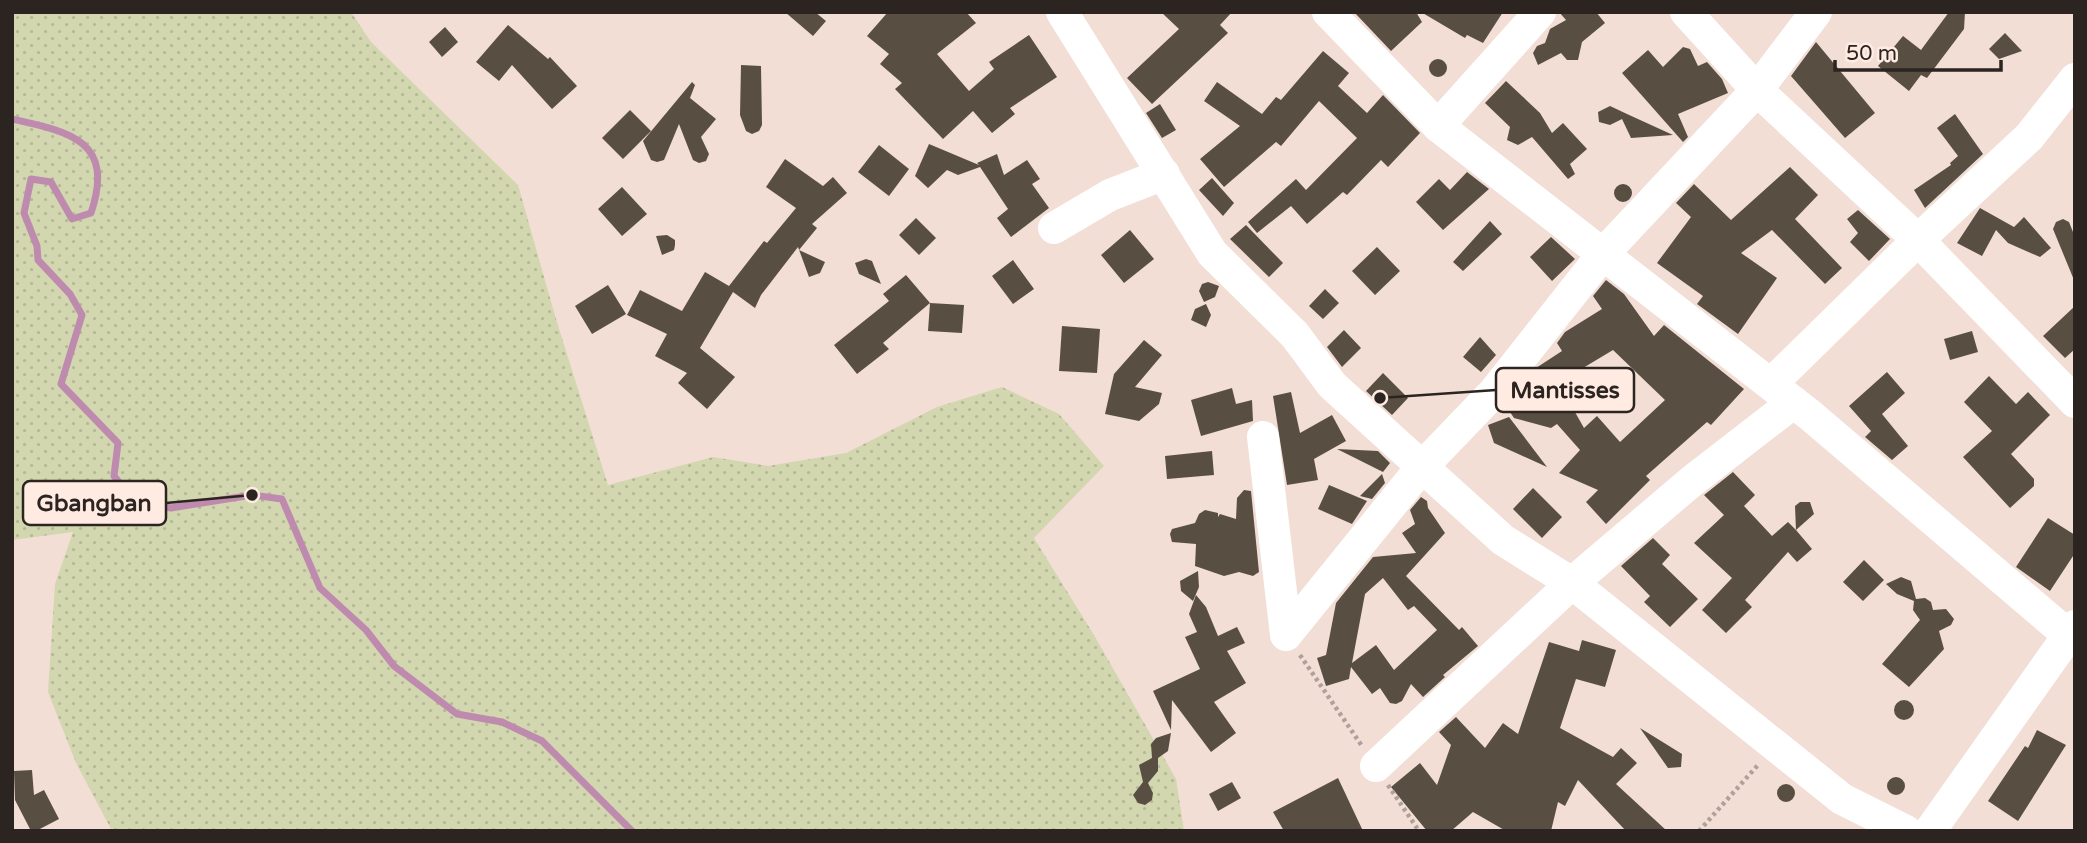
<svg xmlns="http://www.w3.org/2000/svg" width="2087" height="843" viewBox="0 0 2087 843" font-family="'Varela Round',sans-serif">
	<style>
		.grass { fill: url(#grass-dots) }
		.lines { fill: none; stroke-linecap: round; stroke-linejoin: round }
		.stream { stroke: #be8baf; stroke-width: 7 }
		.building { fill: #584f42; fill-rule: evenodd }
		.path { stroke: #afa099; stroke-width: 4.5; stroke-dasharray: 3.5 3.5; stroke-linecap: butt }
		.minor { stroke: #fff; stroke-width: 32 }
		.leader { fill: none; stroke: #2b2421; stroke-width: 2.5 }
		.callout-dot { fill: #2b2421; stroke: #ffebe2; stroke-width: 2.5 }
		.callout { fill: #ffebe2; stroke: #2b2421; stroke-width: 2.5 }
		.callout-label { font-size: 23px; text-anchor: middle; font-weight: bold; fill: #2b2421 }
	</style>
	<defs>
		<pattern id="grass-dots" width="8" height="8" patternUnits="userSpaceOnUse" patternTransform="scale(1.75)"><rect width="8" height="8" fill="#d3d7b0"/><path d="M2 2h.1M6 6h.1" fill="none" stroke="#b5b897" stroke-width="1.8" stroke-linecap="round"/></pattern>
	</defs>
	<rect width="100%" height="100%" fill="#f2ded5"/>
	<path class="grass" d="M12 12H351L371 42 518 185 556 319 608 485 713 457 768 466 846 453 937 407 1002 387 1059 414 1104 466 1034 538 1094 635 1176 779 1184 831H112L76 763 48 692 55 584 73 532 12 540Z"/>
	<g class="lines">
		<path class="stream" d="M12 119C71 132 115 141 91 213L72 219 51 182 31 179 24 213 37 246 38 260 70 294 82 315 61 384 118 443 114 476 133 500 171 508 252 495 282 499 320 588 366 630 394 666 457 714 502 722 542 741 632 831"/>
	</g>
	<path class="building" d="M785 12H815L826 21 813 36Z
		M888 12H966L976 23 937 54 969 91 994 69 989 62 1029 35 1057 77 1010 108 1015 114 992 133 973 111 943 139 895 89 902 83 880 64 889 54 867 36Z
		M1161 12H1232L1220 25 1228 33 1152 104 1127 78 1179 29Z
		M1354 12H1416L1422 22 1391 51Z
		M1421 12H1503L1483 43 1467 35 1465 38Z
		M1559 12H1596L1605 23 1582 42 1578 60H1567L1561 53 1538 65 1533 53 1537 46 1545 43 1550 29 1566 20Z
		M1949 12H1965L1964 29 1927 78 1921 75 1909 91 1878 66 1903 36 1921 50Z
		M508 25 548 59 550 57 577 86 552 109 512 65 499 81 476 62Z
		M445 27 458 42 442 57 429 42Z
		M2005 33 2022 51 1999 59 1989 49Z
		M1816 42 1875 113 1845 138 1791 76Z
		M1683 47 1690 49 1698 66 1707 62 1722 79 1728 93 1678 114 1688 137 1683 142 1622 73 1648 50 1663 67Z
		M1323 51 1349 73 1338 86 1367 113 1383 95 1420 133 1388 167 1381 160 1347 195 1343 192 1307 224 1291 206 1257 233 1248 222 1296 179 1306 190 1357 138 1319 101 1281 146 1276 142 1224 187 1200 159 1240 126 1204 101 1217 82 1262 114 1276 97 1281 100Z
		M1429 68a9 9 0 1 1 18 0a9 9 0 1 1-18 0Z
		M741 65 761 66 762 125 759 131 752 134 746 131 740 115Z
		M1506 81 1540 113 1552 133 1563 123 1587 149 1570 164 1575 174 1568 179 1532 137 1518 145 1507 140 1510 127 1485 103Z
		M692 82 695 85 690 98 716 119 701 137 709 154 706 161 699 163 693 160 679 124 664 160 657 162 651 160 643 141Z
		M1160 104 1176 130 1162 138 1146 113Z
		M1610 106 1627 114 1673 135 1631 138 1622 119 1610 125 1599 122 1598 112Z
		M630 110 651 131 623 159 602 138Z
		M1955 114 1983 154 1925 208 1914 190 1951 165 1950 163 1958 156 1937 128Z
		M929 144 979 165 977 163 997 154 1004 175 1027 160 1040 179 1032 184 1049 208 1011 237 997 218 1008 209 980 167 958 175 947 170 928 188 915 176Z
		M879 145 909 169 889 196 858 172Z
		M785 159 823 186 833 177 847 193 812 224 817 228 799 250 825 262 820 273 809 277 798 247 761 295 755 308 733 292 700 348 735 377 707 409 678 383 687 373 655 356 667 334 627 315 640 290 682 311 705 272 729 286 764 241 767 243 796 208 766 187Z
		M1790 167 1818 195 1795 219 1842 268 1825 284 1772 230 1741 253 1777 278 1738 334 1697 304 1703 296 1657 263 1691 217 1676 203 1694 184 1731 220Z
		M1467 172 1489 189 1443 230 1416 202 1439 179 1450 190Z
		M1212 178 1234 203 1223 216 1199 190Z
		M1614 193a9 9 0 1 1 18 0a9 9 0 1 1-18 0Z
		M622 187 647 214 622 236 598 209Z
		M1980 208 2014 227 2024 217 2051 248 2040 257 2008 243 1996 230 1982 256 1957 243Z
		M1858 210 1890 239 1869 261 1850 242 1858 233 1847 219Z
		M916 218 936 238 919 255 899 235Z
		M2063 219 2069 222 2075 237 2074 280 2053 229 2056 222Z
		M1490 221 1502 234 1463 271 1453 262Z
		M1246 225 1283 263 1269 277 1230 239Z
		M1130 230 1154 259 1124 283 1101 255Z
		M667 235 675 240V245L674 250 662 255 656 236Z
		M1551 237 1575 259 1552 281 1530 257Z
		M1377 247 1400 271 1375 295 1352 271Z
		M866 259 872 261 881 284 859 274 855 263Z
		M1013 260 1034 289 1013 304 992 276Z
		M906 275 930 303 883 343 889 349 857 374 834 345 889 301 883 294Z
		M1606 280 1624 294 1654 336 1664 325 1744 389 1711 425 1707 422 1646 476 1650 480 1606 524 1586 502 1598 490 1559 473 1580 450 1557 424 1551 428 1514 418 1506 406 1536 368 1562 351 1557 343 1565 332 1602 309 1593 296ZM1613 350 1665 400 1620 442 1597 416 1584 428 1567 398 1573 384V374Z
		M1208 282 1219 286 1215 297 1204 302 1199 291 1202 284Z
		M608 285 626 314 592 334 575 306Z
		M1325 289 1339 303 1323 319 1309 306Z
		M930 303 964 305 962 333 928 331Z
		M1206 304 1211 315 1206 327 1191 320 1195 309Z
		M2075 306V349L2065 358 2043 336Z
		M1062 326 1100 329 1097 373 1059 371Z
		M1344 330 1361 348 1342 367 1327 347Z
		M1972 331 1978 352 1950 360 1944 339Z
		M1480 337 1496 355 1481 372 1463 357Z
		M1144 340 1162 355 1135 387 1162 393 1159 404 1139 421 1105 414 1114 374Z
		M1887 372 1905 393 1882 414 1908 446 1892 460 1865 437 1871 431 1849 406Z
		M1383 373 1408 398 1392 415 1366 391Z
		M1989 376 2016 404 2028 392 2050 415 2011 454 2034 479V486L2010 508 1963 457 1992 431 1964 402Z
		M1232 388 1236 404 1252 400 1253 421 1201 436 1191 400Z
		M1291 392 1300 433 1332 415 1346 441 1314 459 1318 480 1287 485 1273 396Z
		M1509 417 1547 467 1494 443 1488 425Z
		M1337 449 1378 451 1390 463 1383 472Z
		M1212 451 1214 475 1167 479 1165 456Z
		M1733 472 1755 495 1744 506 1772 536 1788 522 1796 530 1795 506 1800 502H1810L1814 514 1796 530 1812 549 1797 562 1788 552 1745 600 1752 607 1726 633 1702 610 1732 578 1694 543 1724 515 1704 495Z
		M1382 474 1385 483 1372 499 1360 496Z
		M1329 485 1367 501 1352 524 1318 509Z
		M1533 488 1562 517 1542 538 1513 509Z
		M1244 490 1251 491 1259 572 1253 576 1239 572 1224 576 1195 566 1196 544 1172 542 1170 534 1172 529 1195 523 1199 514 1205 510 1218 513V517L1220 514 1236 519 1237 498Z
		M1421 497 1427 501 1428 508 1445 533 1406 576 1459 630 1462 627 1478 646 1443 675 1445 677 1423 697 1411 684 1402 701 1396 704 1390 703 1380 688 1372 694 1351 667 1349 679 1326 686 1317 658 1326 655 1336 603 1373 557 1416 553 1402 533 1415 524 1410 510ZM1383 578 1408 610 1414 606 1437 630 1394 670 1376 645 1352 663 1365 594Z
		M2048 518 2075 535V553L2050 591 2016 567Z
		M1653 538 1670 555 1662 564 1698 599 1670 627 1644 602 1650 596 1621 566Z
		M1864 560 1884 580 1863 601 1843 582Z
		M1198 571 1199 587 1193 601 1181 591 1180 581Z
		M1901 577 1911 581 1916 599 1925 598 1931 602 1933 610 1946 609 1954 619 1951 625 1939 631 1944 649 1909 687 1882 664 1920 620 1913 610 1914 601 1897 594 1886 584Z
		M1196 595 1206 607 1218 636 1237 627 1245 643 1227 651 1246 683 1214 702 1236 733 1211 752 1172 700 1171 730 1153 691 1200 669 1185 637 1197 632 1189 614Z
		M1582 640 1616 650 1605 687 1576 679 1560 728 1613 757 1621 748 1637 763 1616 784 1667 831H1626L1578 780 1565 806 1558 802 1551 831H1506L1473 812 1451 831H1427L1391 787 1420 763 1437 785 1451 745 1439 732 1456 717 1485 748 1503 723 1518 734 1549 642 1579 651Z
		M1894 710a10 10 0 1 1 20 0a10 10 0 1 1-20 0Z
		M1640 728 1682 754 1681 767 1668 768Z
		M2037 730 2066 745 2018 821 1988 801 2025 746 2028 748Z
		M1171 733 1168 751 1158 758V771L1148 783 1153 793 1152 800 1145 805 1138 803 1133 795 1143 782 1139 765 1152 758 1151 744 1156 738Z
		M32 770 34 795 44 790 59 819 36 831H31L15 800 14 771Z
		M1887 786a9 9 0 1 1 18 0a9 9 0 1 1-18 0Z
		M1338 778 1363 831H1284L1273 812Z
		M1232 782 1241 798 1218 811 1209 794Z
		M1777 793a9 9 0 1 1 18 0a9 9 0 1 1-18 0Z"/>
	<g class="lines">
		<path class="path" d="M1300 655 1362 746
			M1388 785 1419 831
			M1699 831 1758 765"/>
		<path class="minor" d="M1062 12 1212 253 1295 335 1332 385 1503 540 1572 583 1842 799 1906 831
			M1328 12 1438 126 1810 415 2068 635
			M1686 12 1757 90 1918 240 2075 402
			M1438 126 1540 12
			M1054 228 1110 195 1164 174
			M1771 384 1918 240 2029 137 2075 79
			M1263 437 1286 635
			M1286 635 1421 468 1495 391 1603 254 1757 90 1816 12
			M1376 766 1572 583 1692 481 1794 402
			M1930 831 2075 626"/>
	</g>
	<path class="leader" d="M1380 398L1496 390M252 495L166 503"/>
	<g class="callout-dot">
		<circle cx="1380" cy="398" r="7"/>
		<circle cx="252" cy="495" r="7"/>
	</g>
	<g class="callout">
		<rect x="1496" y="368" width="138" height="44" rx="7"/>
		<rect x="23" y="481" width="143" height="44" rx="7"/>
	</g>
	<g class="callout-label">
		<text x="1565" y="398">Mantisses</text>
		<text x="94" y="511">Gbangban</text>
	</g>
	<rect width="2087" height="843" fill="none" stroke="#2b2421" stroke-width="28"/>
	<path d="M1835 60v10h166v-10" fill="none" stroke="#2b2421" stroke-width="3.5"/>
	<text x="1846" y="60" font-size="21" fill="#2b2421" stroke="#ffebe2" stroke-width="5" paint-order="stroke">50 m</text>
</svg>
